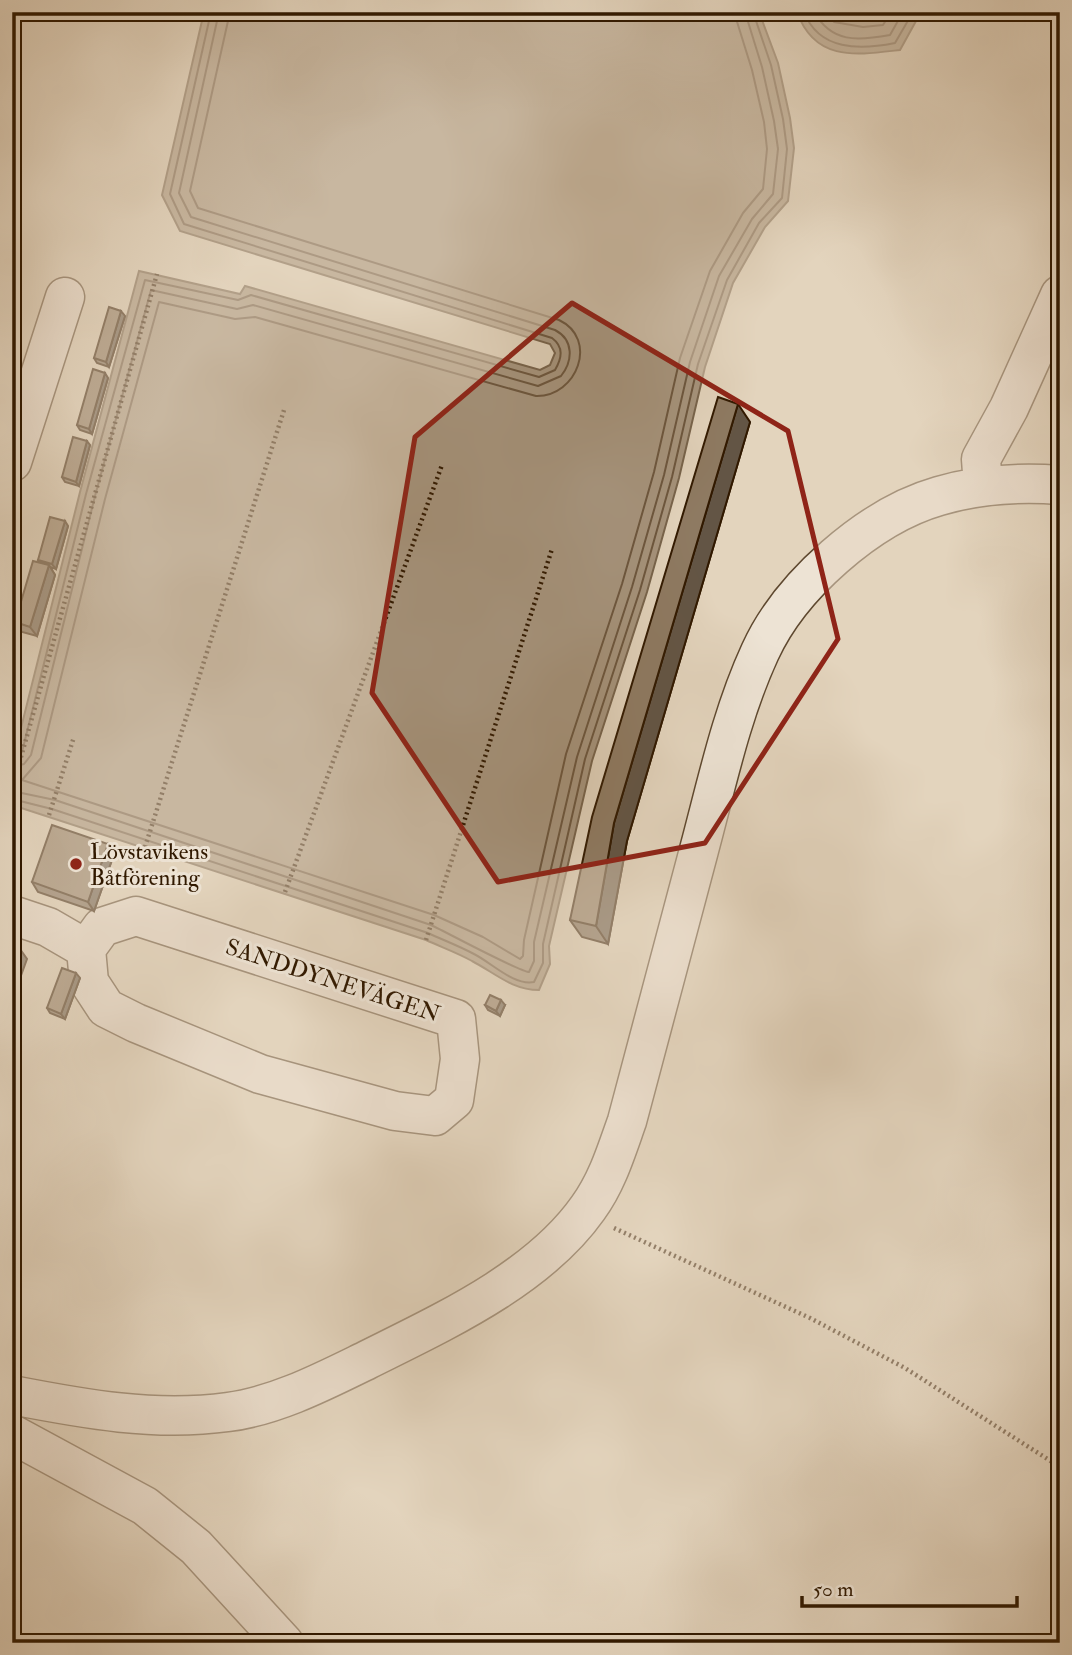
<svg xmlns="http://www.w3.org/2000/svg" width="1072" height="1655" viewBox="0 0 1072 1655" font-family="'IM FELL Double Pica',serif">
	<style>
		.water { fill: #a6947d; stroke: #77634b; stroke-width: 2 }
		.lines { fill: none; stroke-linecap: round; stroke-linejoin: round }
		.shore { stroke: #6c563e; stroke-width: 2 }
		.minor-casing { stroke: #5e482f; stroke-width: 41 }
		.path { stroke: #311900; stroke-width: 4.5; stroke-dasharray: 2 3.5; stroke-linecap: butt }
		.minor { stroke: #ede3d4; stroke-width: 38 }
		.wall { fill: #7a6954; stroke: #311900; stroke-width: 2 }
		.shaded-wall { fill: #635545; stroke: #311900; stroke-width: 2 }
		.building { fill: #8e7a62; stroke: #311900; stroke-width: 2 }
		.marked { fill: none; stroke: #8f2418; stroke-width: 5; stroke-linejoin: round }
		.poi-dot { fill: #8f2418; stroke: #ede3d4; stroke-width: 2.5 }
		.labels { text-anchor: middle; stroke-width: 6; stroke-linejoin: round; paint-order: stroke }
		.poi-label { font-size: 23px; fill: #311900; stroke: #ede3d4; text-anchor: start }
		.street-label { font-size: 23px; fill: #311900; stroke: #ede3d4 }
	</style>
	<rect width="100%" height="100%" fill="#e3d4bd"/>
	<filter id="stains"><feTurbulence type="fractalNoise" baseFrequency=".00286" numOctaves="4"/><feColorMatrix values="0 0 0 0 .2 0 0 0 0 .09 0 0 0 0 .02 0 0 0 .5 -.17"/></filter>
	<radialGradient id="worn" r=".72"><stop offset=".6" stop-color="#630" stop-opacity="0"/><stop offset="1" stop-color="#630" stop-opacity=".3"/></radialGradient>
	<path class="water" d="M204 12H759L778 63 790 118 794 148 788 201 765 227 733 283 705 367 679 478 647 592 592 761 549 946 550 964 539 990C512 990 495 973 472 961 458 953 441 947 426 940L12 805V764L80 492 139 271 240 294 245 286 540 370 550 365 555 353 550 344 180 231 162 195Z
		M797 12H921L900 50C856 55 815 62 797 12Z"/>
	<g class="lines">
		<path class="shore" d="M230 12 190 191 198 208 559 320C599 339 577 397 536 396L255 317 235 319 159 302 105 499 41 758 22 780 434 915 483 937 520 959 523 956 524 940 566 754 622 584 654 472 680 358 710 271 743 213 763 189 767 149 764 122 752 70 734 12
			M804 12C819 51 860 50 895 43L913 12
			M814 12C832 43 857 41 890 35L903 12
			M826 12 834 22 863 27 883 25 891 12
			M12 758 22 752 86 494 145 280 238 300 251 295 539 377 555 370C562 358 564 347 552 338L184 224 170 194 211 12
			M12 767 24 764 31 755 95 496 151 290 237 309 253 305 538 386 561 376C573 361 574 340 555 330L191 217 179 193 219 12
			M12 791 55 800 431 925C446 932 522 973 529 972L534 961V942L577 757 632 587 664 475 690 362 719 276 752 219 773 194 778 149 774 121 762 67 745 12
			M12 799 52 809 428 933C443 940 459 946 474 954 492 963 514 986 534 982L543 963V944L585 759 640 590 672 477 698 364 727 280 759 223 782 198 787 149 783 119 771 65 753 12"/>
		<g class="minor-casing">
			<path id="minor" d="M12 462 65 297
				M983 486 981 459 1009 408 1060 295
				M12 915 48 927 86 949
				M136 916 456 1019 460 1059 454 1100 435 1116 395 1111 260 1074 136 1023 106 1008 89 982 86 949 102 927Z
				M12 1395C84 1409 155 1422 228 1412 276 1406 324 1381 367 1360 443 1322 538 1279 588 1208 607 1182 616 1152 627 1121 651 1031 675 940 699 850 717 783 731 715 760 652 790 586 869 516 939 496 979 484 1018 482 1060 485
				M12 1434 145 1506 196 1547 284 1643"/>
		</g>
		<path class="path" d="M12 789 157 274
			M49 815 74 737
			M145 847 284 410
			M285 892 442 465
			M426 940 552 549
			M614 1228 810 1318 905 1368 1060 1467"/>
		<use href="#minor" class="minor"/>
	</g>
	<path class="wall" d="M125 316 109 367 97 363 94 358Z
		M108 378 92 434 80 430 77 425Z
		M750 422 627 841 608 944 582 937 570 920Z
		M90 445 79 486 65 482 62 477Z
		M68 526 56 569 50 567 55 575 37 636 22 632 15 622 40 563 38 560Z
		M108 844 114 854 94 911 38 892 32 882Z
		M80 978 65 1019 50 1013 47 1008Z
		M485 1005H505L500 1016 488 1010Z"/>
	<path class="shaded-wall" d="M12 203 15 207 12 218Z
		M121 311 125 316 109 367 106 362Z
		M105 373 108 378 92 434 89 429Z
		M738 404 750 422 627 841 608 944 596 926 614 823Z
		M87 441 90 445 79 486 76 482Z
		M65 521 68 526 56 569 52 564Z
		M49 565 55 575 37 636 30 627Z
		M108 844 114 854 94 911 88 902Z
		M20 949 27 959 14 995 12 993V972Z
		M76 973 80 978 65 1019 61 1014Z
		M501 1000 505 1005 500 1016 496 1011Z"/>
	<path class="building" d="M109 307 121 311 106 362 94 358Z
		M93 369 105 373 89 429 77 425Z
		M718 397 738 404 614 823 596 926 570 920 592 817Z
		M73 437 87 441 76 482 62 477Z
		M50 517 65 521 52 564 38 560Z
		M33 561 49 565 30 627 15 622Z
		M52 825 108 844 88 902 32 882Z
		M12 946 20 949 12 972Z
		M62 968 76 973 61 1014 47 1008Z
		M490 995 501 1000 496 1011 485 1005Z"/>
	<path d="M0 0H1072V1655H0ZM572 303 788 431 838 639 705 843 498 882 372 693 415 437Z" fill="#e3d4bd" fill-opacity=".55" fill-rule="evenodd"/>
	<path class="marked" d="M572 303 788 431 838 639 705 843 498 882 372 693 415 437Z"/>
	<circle class="poi-dot" cx="76" cy="864" r="7"/>
	<g class="labels">
		<g class="poi-label">
			<text x="90" y="859">Lövstavikens<tspan x="90" dy="26">Båtförening</tspan></text>
		</g>
		<g class="street-label">
			<text transform="translate(333 980) rotate(18)" y="8">SANDDYNEVÄGEN</text>
		</g>
	</g>
	<rect width="1072" height="1655" fill="none" stroke="#e3d4bd" stroke-width="42"/>
	<rect x="14" y="14" width="1044" height="1627" fill="none" stroke="#311900" stroke-width="3.5"/>
	<rect x="21" y="21" width="1030" height="1613" fill="none" stroke="#311900" stroke-width="2"/>
	<path d="M802 1596v10h215v-10" fill="none" stroke="#311900" stroke-width="3.5"/>
	<text x="813" y="1596" font-size="21" fill="#311900" stroke="#ede3d4" stroke-width="5" paint-order="stroke">50 m</text>
	<rect width="100%" height="100%" filter="url(#stains)"/>
	<rect width="100%" height="100%" fill="url(#worn)"/>
</svg>
